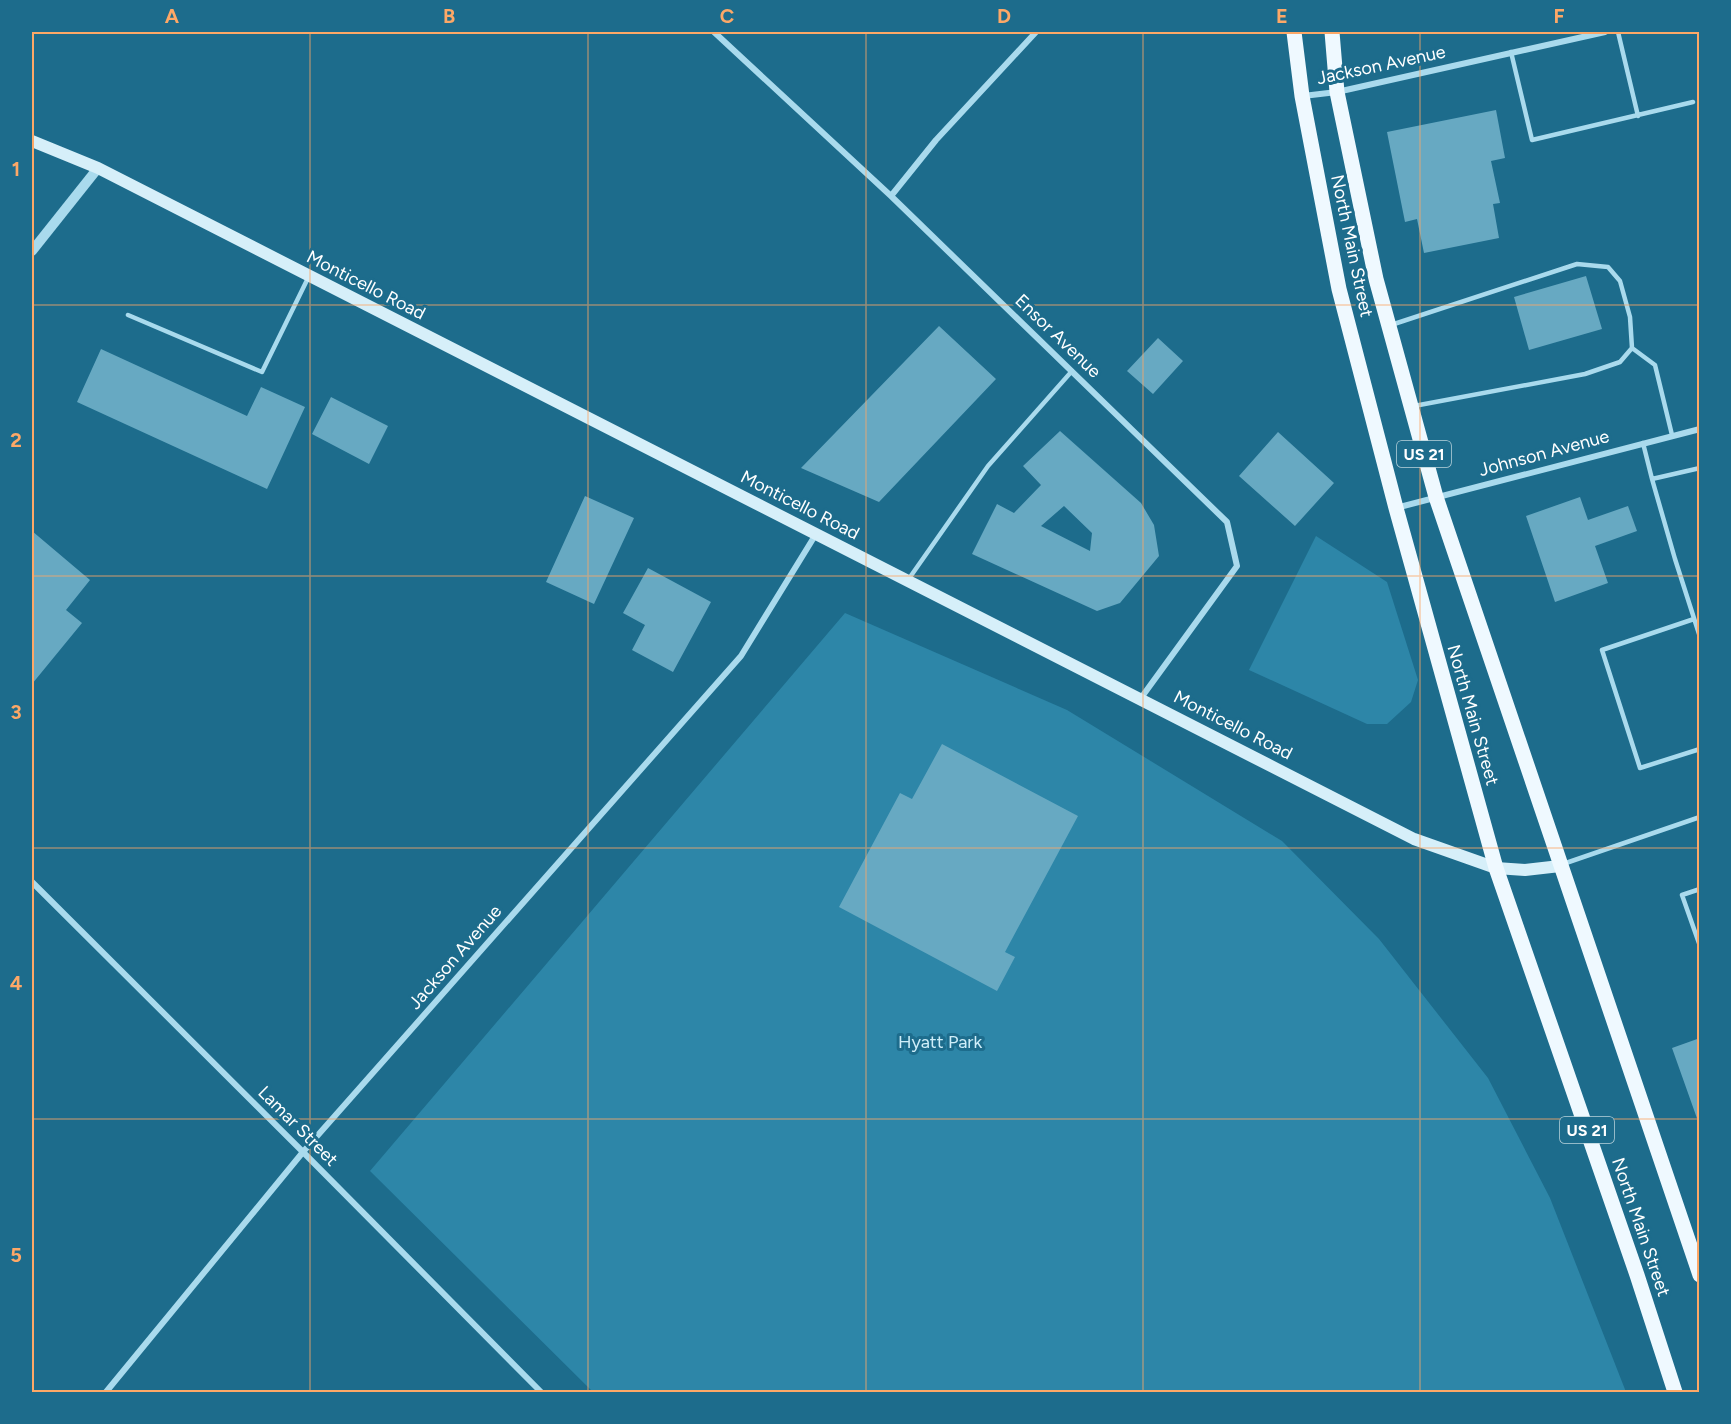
<svg xmlns="http://www.w3.org/2000/svg" width="1731" height="1424" viewBox="0 0 1731 1424" font-family="Figtree,sans-serif">
	<style>
		.green { fill: #2d86a8 }
		.building { fill: #67a9c2; fill-rule: evenodd }
		.lines { fill: none; stroke-linecap: round; stroke-linejoin: round }
		.service { stroke: #a9daed; stroke-width: 4.5 }
		.minor { stroke: #a9daed; stroke-width: 6 }
		.tertiary { stroke: #a9daed; stroke-width: 10 }
		.secondary { stroke: #d6eff9; stroke-width: 12 }
		.primary { stroke: #eff9ff; stroke-width: 15 }
		.grid { fill: none; stroke: #fda867; stroke-width: 1.5; stroke-opacity: 0.55 }
		.labels { text-anchor: middle; stroke-width: 6; stroke-linejoin: round; paint-order: stroke }
		.shield { fill: #1d6c8c; stroke: #bbd3dc; stroke-width: 1.5 }
		.shield-label { font-size: 16px; font-weight: bold; fill: #fff }
		.street-label { font-size: 18px; fill: #fff; stroke: #1d6c8c }
		.park-label { font-size: 18px; fill: #cfeef9; stroke: #1d6c8c }
		.neatline { fill: none; stroke: #fda867; stroke-width: 2 }
		.grid-label { font-size: 20px; text-anchor: middle; font-weight: bold; fill: #fda867 }
	</style>
	<rect width="100%" height="100%" fill="#1d6c8c"/>
	<path class="green" d="M1316 536 1387 582 1418 680 1411 702 1387 724H1367L1249 670Z
		M845 613 1067 710 1282 841 1379 939 1488 1078 1550 1198 1626 1392H593L370 1171Z"/>
	<path class="building" d="M1496 110 1505 158 1491 161 1500 203 1493 204 1499 238 1424 253 1417 219 1405 222 1387 132Z
		M1586 276 1602 329 1529 350 1514 297Z
		M939 326 996 379 879 502 801 468Z
		M1158 338 1183 361 1153 394 1127 371Z
		M101 349 247 416 261 387 305 407 267 489 77 402Z
		M331 397 388 426 369 464 312 434Z
		M1060 431 1141 503 1154 525 1159 556 1120 603 1097 611 972 554 997 504 1014 513 1041 485 1023 466ZM1064 506 1092 533 1090 551 1041 526Z
		M1278 432 1334 483 1295 526 1239 476Z
		M585 496 634 518 594 604 546 582Z
		M1580 497 1588 520 1628 506 1637 531 1595 546 1608 583 1555 602 1526 516Z
		M32 531 90 580 66 610 82 623 32 684Z
		M648 568 711 602 673 672 632 650 645 625 623 613Z
		M942 744 1078 816 1005 952 1015 957 997 991 839 907 900 793 912 799Z
		M1700 1038V1124H1699L1672 1048Z"/>
	<g class="lines">
		<path class="service" d="M1618 32 1638 116
			M1511 52 1532 140 1693 102
			M128 315 262 372 309 276
			M1391 325 1577 264 1608 267 1620 281 1630 317 1632 348 1620 362 1585 374 1414 406
			M1632 348 1655 365 1672 435
			M1643 443 1652 479 1700 468
			M1652 479 1675 559 1700 637
			M908 580 988 466 1072 371
			M1694 619 1602 650 1640 768 1700 749
			M1563 864 1700 817
			M1700 889 1682 895 1700 946"/>
		<path class="minor" d="M714 32 891 196 1227 522 1237 566 1141 698
			M1303 96 1337 92 1605 32
			M891 196 936 140 1036 32
			M1396 508 1700 429
			M32 882 303 1152 541 1392
			M106 1392 303 1152 741 656 816 534"/>
		<path class="tertiary" d="M32 251 98 168"/>
		<path class="secondary" d="M32 141 98 168 1414 839 1496 868 1525 870 1560 866"/>
		<path class="primary" d="M1294 32 1302 96 1339 289 1396 508 1496 868 1637 1275 1675 1392
			M1332 32 1337 92 1376 279 1436 497 1700 1275"/>
	</g>
	<path class="grid" d="M310 32V1392M588 32V1392M866 32V1392M1143 32V1392M1420 32V1392M32 305H1700M32 576H1700M32 848H1700M32 1119H1700"/>
	<g class="labels">
		<g class="shield">
			<rect x="1397" y="441" width="54" height="26" rx="4.5"/>
			<rect x="1560" y="1117" width="54" height="26" rx="4.5"/>
		</g>
		<g class="shield-label">
			<text x="1424" y="460">US 21</text>
			<text x="1587" y="1136">US 21</text>
		</g>
		<g class="street-label">
			<text transform="translate(1381 65) rotate(-12)" y="6">Jackson Avenue</text>
			<text transform="translate(1352 246) rotate(78)" y="6">North Main Street</text>
			<text transform="translate(366 285) rotate(27)" y="6">Monticello Road</text>
			<text transform="translate(1058 336) rotate(44)" y="6">Ensor Avenue</text>
			<text transform="translate(1544 453) rotate(-15)" y="6">Johnson Avenue</text>
			<text transform="translate(800 505) rotate(27)" y="6">Monticello Road</text>
			<text transform="translate(1473 715) rotate(74)" y="6">North Main Street</text>
			<text transform="translate(1233 725) rotate(27)" y="6">Monticello Road</text>
			<text transform="translate(455 957) rotate(-49)" y="6">Jackson Avenue</text>
			<text transform="translate(298 1126) rotate(45)" y="6">Lamar Street</text>
			<text transform="translate(1641 1227) rotate(71)" y="6">North Main Street</text>
		</g>
		<g class="park-label">
			<text x="940" y="1048">Hyatt Park</text>
		</g>
	</g>
	<rect width="1731" height="1424" fill="none" stroke="#1d6c8c" stroke-width="66"/>
	<rect x="33" y="33" width="1665" height="1358" class="neatline"/>
	<g class="grid-label">
		<text x="172" y="23">A</text>
		<text x="449" y="23">B</text>
		<text x="727" y="23">C</text>
		<text x="1004" y="23">D</text>
		<text x="1282" y="23">E</text>
		<text x="1559" y="23">F</text>
		<text x="16" y="176">1</text>
		<text x="16" y="447">2</text>
		<text x="16" y="719">3</text>
		<text x="16" y="990">4</text>
		<text x="16" y="1262">5</text>
	</g>
</svg>
